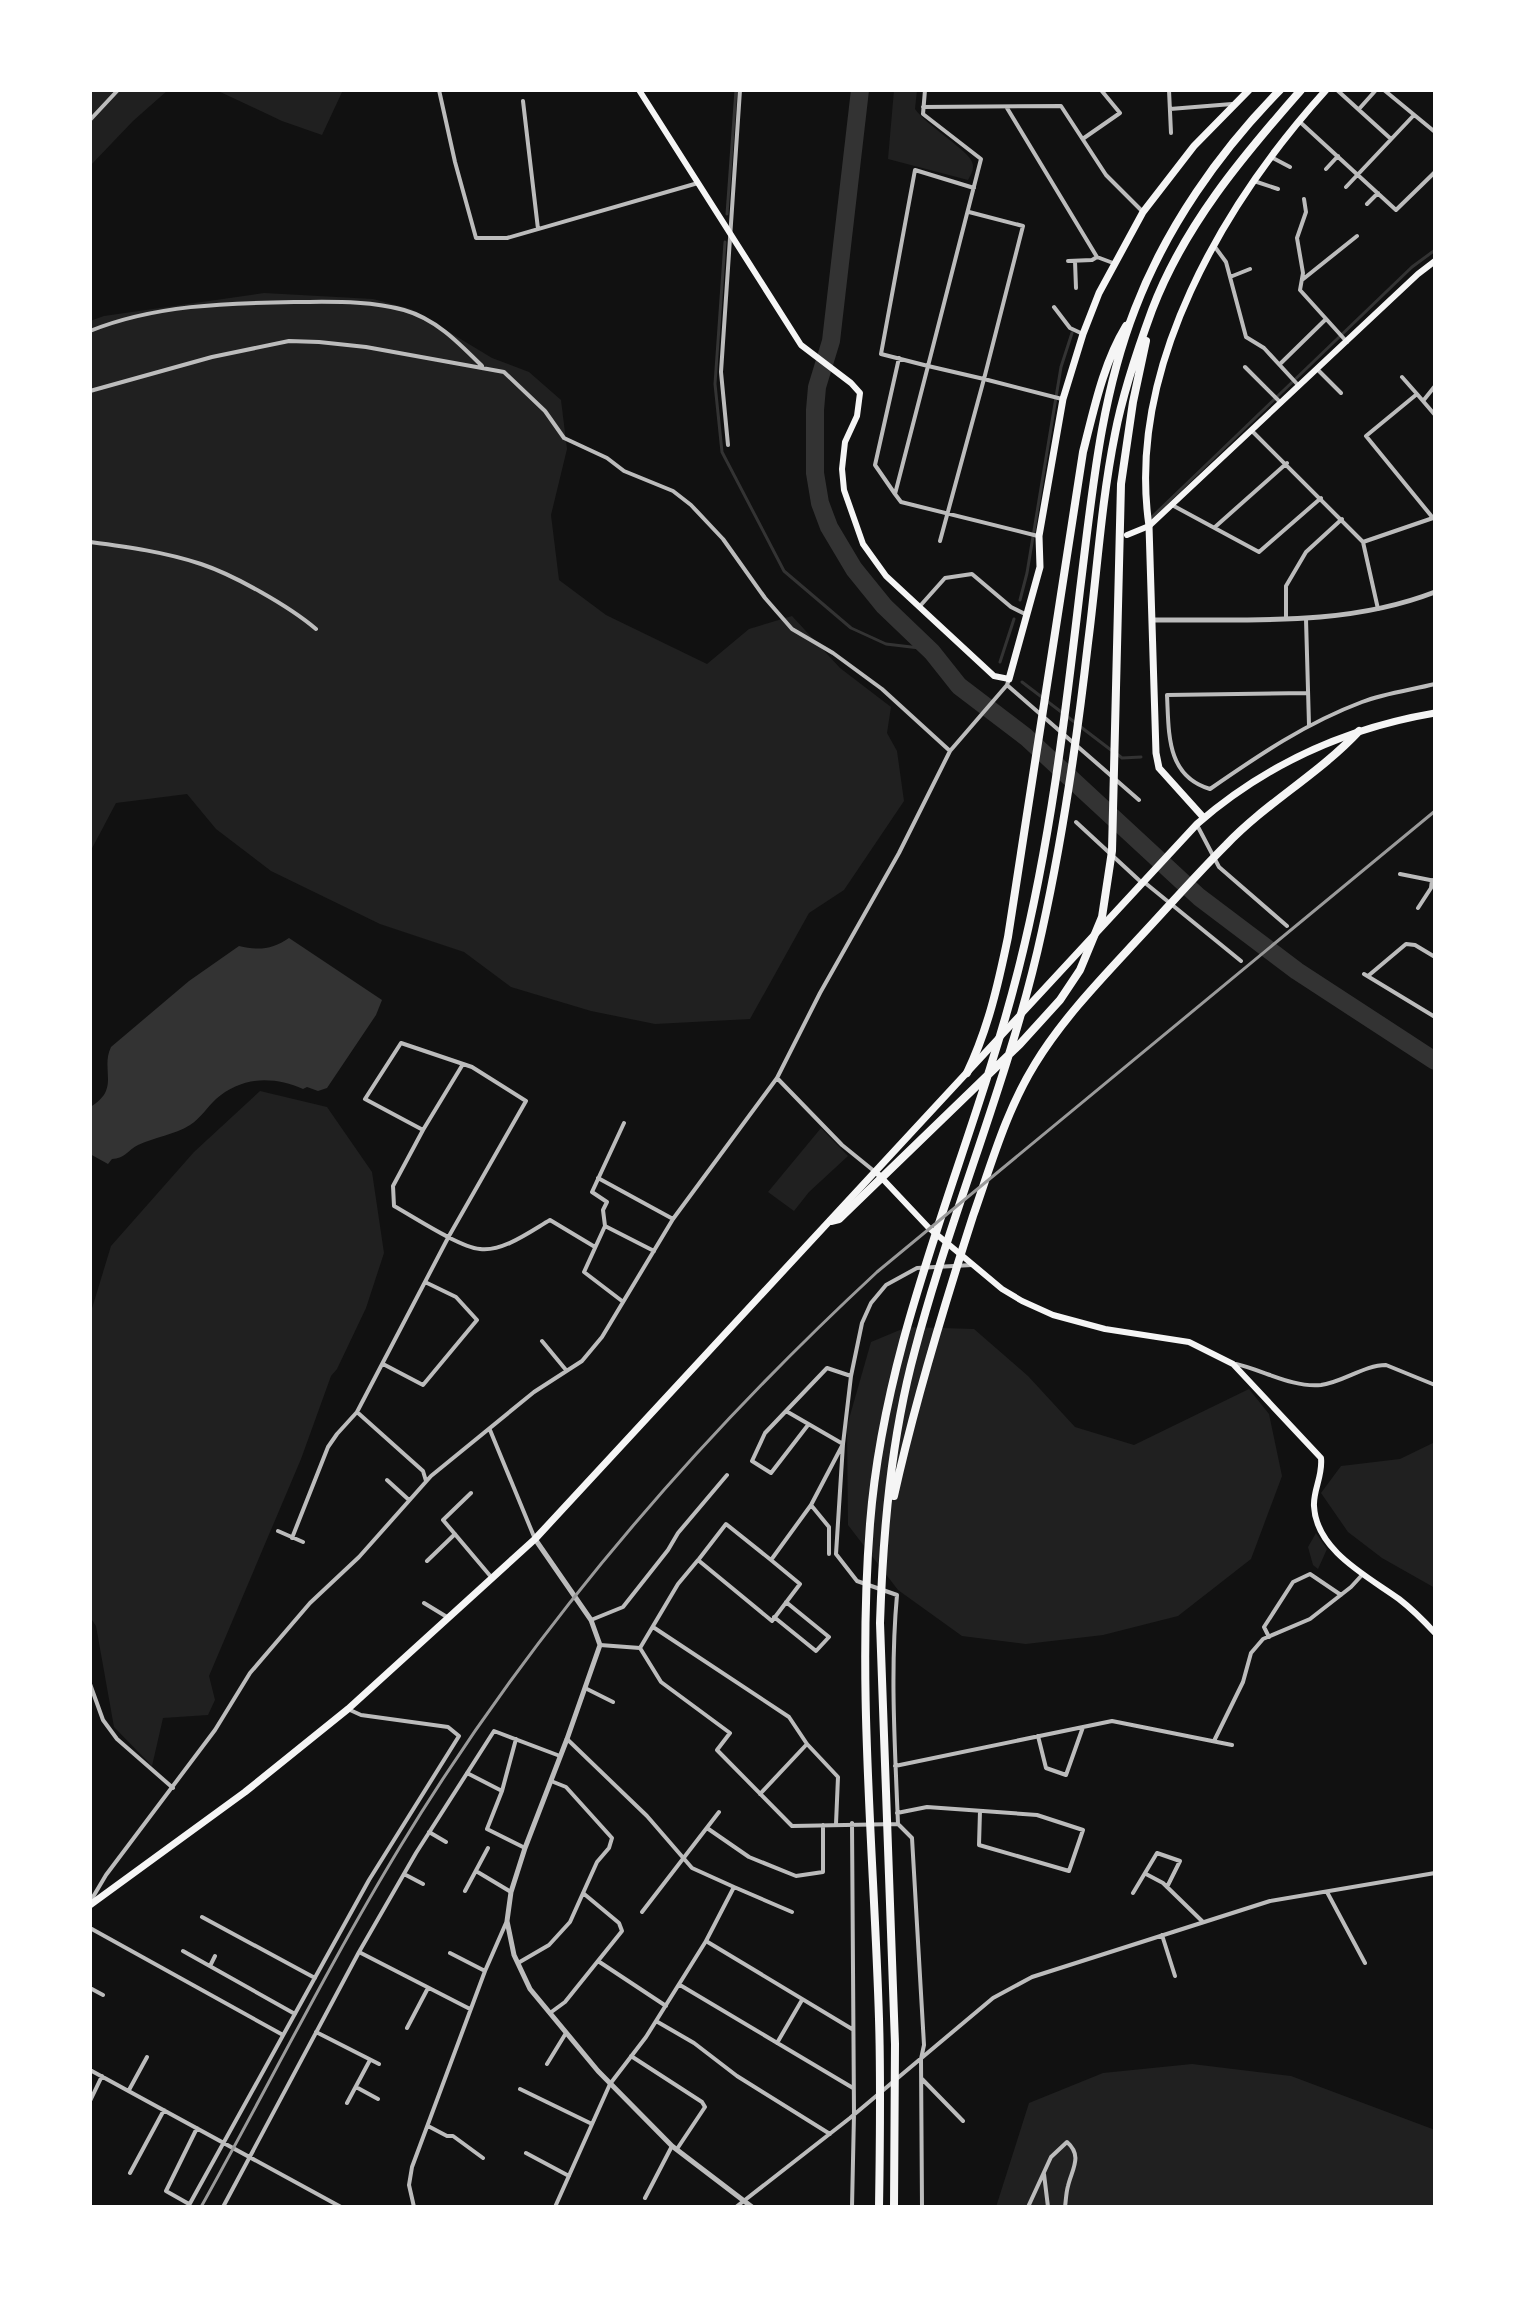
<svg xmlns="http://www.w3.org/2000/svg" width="1525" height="2297" viewBox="0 0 1525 2297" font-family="'Sofia Sans Condensed',sans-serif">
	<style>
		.green { fill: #202020 }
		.water { fill: #333 }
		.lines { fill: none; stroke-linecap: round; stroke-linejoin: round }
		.stream { stroke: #333; stroke-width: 3 }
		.river { stroke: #333; stroke-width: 18 }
		.minor { stroke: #bcbcbc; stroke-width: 4 }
		.tertiary { stroke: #bcbcbc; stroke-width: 5 }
		.secondary { stroke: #f5f5f5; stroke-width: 6 }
		.trunk { stroke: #f5f5f5; stroke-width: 7 }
		.motorway { stroke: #f5f5f5; stroke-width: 8 }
		.rail { stroke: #9a9a9a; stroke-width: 3 }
	</style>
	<rect width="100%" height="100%" fill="#111"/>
	<path class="green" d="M90 90H168L133 121 90 166Z
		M216 90H343L322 135 282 121Z
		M894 90H917L915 109C927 126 969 151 972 162 975 169 971 174 968 180L888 159Z
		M264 293 373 299 411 309 492 358 529 372 561 400 567 449 551 515 559 580 606 615 707 664 749 629 792 616 840 668 891 707 887 733 897 751 904 801 844 890 809 913 750 1019 655 1024 591 1011 511 987 464 952 380 924 271 871 216 829 187 794 116 803 90 852V321L104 316Z
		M260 1091 327 1107 372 1172 384 1253 366 1308 337 1369 331 1376 301 1459 209 1676 215 1700 208 1715 163 1718 152 1766 114 1727 96 1626 90 1617V1315L111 1246 194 1152Z
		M821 1128 848 1156 809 1192 794 1211 768 1192Z
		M907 1327 974 1329 1028 1376 1075 1427 1134 1445 1249 1389 1269 1414 1282 1476 1251 1559 1178 1616 1103 1635 1026 1644 962 1636 898 1590 848 1525 847 1426 871 1342Z
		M1435 1442V1588L1382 1558 1348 1532 1321 1493 1341 1466 1400 1459Z
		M1316 1533 1327 1549 1318 1569 1313 1565 1308 1547Z
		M1192 2064 1291 2076 1435 2130V2207H996L1029 2103 1103 2073Z"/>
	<path class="water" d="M289 938 382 1000 376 1015 327 1088 318 1091 307 1087 303 1089C274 1076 242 1076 216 1099 207 1107 201 1118 190 1125 174 1135 155 1137 138 1145 128 1150 124 1159 112 1159L108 1164 90 1154V1107C121 1089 100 1070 111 1047L189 981 239 946C259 951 273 949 289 938Z"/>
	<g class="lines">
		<path class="stream" d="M727 214 736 90
			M725 242 715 384 722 452 784 571 851 628 886 644 928 649
			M1152 517 1412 267 1435 250
			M1020 600 1027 573 1061 367 1072 333
			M1000 662 1014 619
			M1022 682 1111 750
			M1117 754 1122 758 1141 757"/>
		<path class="river" d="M860 90 831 341 817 387 815 410V473L820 503 829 527 854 569 884 606 932 652 959 686 1026 737 1199 897 1297 971 1435 1061"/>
		<path class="minor" d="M439 90 455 162 476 238H507L698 183
			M925 90 923 114 981 159 928 366 881 354 915 170 974 188
			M1169 90 1171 133
			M1337 90 1391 139
			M1384 90 1435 132
			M523 101 538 229
			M923 107 1061 106 1106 175 1143 212
			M1007 108 1097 257 1113 263
			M1170 109 1232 104
			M1359 109 1376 90
			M90 120 118 90
			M1300 122 1396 210 1435 172
			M1084 138 1120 113 1101 90
			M1271 157 1290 167
			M1326 169 1338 156
			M1254 181 1278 189
			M1346 187 1414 115
			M1304 199 1306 212 1297 238 1303 273 1300 290 1347 342
			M1367 204 1378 193
			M969 212 1023 226 984 379 928 366 895 494 901 502 1038 536
			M1215 247 1226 262 1246 337 1264 348 1299 386
			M1068 261 1092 260 1097 257
			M1075 261 1076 288
			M1230 277 1250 269
			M1302 280 1357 236
			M1054 307 1070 328 1083 334
			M90 331C154 305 226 303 294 302 330 302 369 300 404 310 436 319 459 343 482 366
			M1280 364 1325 320
			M1245 367 1281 403
			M1317 369 1341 393
			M1402 377 1417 394
			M90 391 212 357 289 341 319 342 366 347 504 372 545 411 564 438 607 458 624 471 673 491 691 505 723 539 765 598 792 629 833 653 882 689 950 751
			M1423 401 1435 386
			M1252 431 1363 542 1378 609
			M728 445 721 372 740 90
			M895 494 875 465 899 358
			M1172 505 1259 552 1321 498
			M1433 518 1366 436 1417 394 1435 415
			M1215 527 1287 463
			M940 541 984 379 1062 399
			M90 542C128 547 165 552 201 564 234 575 289 606 316 629
			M1363 542 1433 518
			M920 606 945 578 972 574 1011 607 1027 615
			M1286 619V586L1306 552 1342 519
			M1306 619 1309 725
			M1007 685 1139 800
			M1308 693 1167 695C1169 733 1166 776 1210 789 1259 755 1306 723 1362 702 1385 693 1411 690 1435 684
			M1076 822 1141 882
			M1197 825 1219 867 1287 926
			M1400 874 1435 881
			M1144 882 1241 961
			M1418 908 1431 888 1432 880
			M1364 974 1435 1017
			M1368 976 1406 944 1415 945 1435 957
			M777 1078 842 1145 874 1171
			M423 1130 463 1064
			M598 1178 673 1219
			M605 1226 654 1251
			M622 1301 584 1272 605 1226 603 1210 607 1202 592 1192 624 1123
			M542 1341 566 1370
			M383 1364 423 1385 477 1320 456 1297 425 1282
			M1236 1364C1263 1370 1293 1388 1321 1385 1344 1382 1364 1365 1386 1365L1435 1385
			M786 1411 843 1444 836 1554 857 1581 897 1595C890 1672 895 1747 898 1824L912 1838 924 2045 921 2059 922 2207
			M808 1425 771 1473 752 1461 765 1433 827 1368 851 1376
			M490 1430 535 1539
			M387 1480 409 1500
			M426 1481 423 1471 357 1412 449 1236 526 1101 472 1067 401 1043 365 1099 423 1130 393 1186 394 1206C414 1217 459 1247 480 1249 503 1252 531 1231 550 1220L595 1247
			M471 1493 443 1520 492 1578
			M811 1505 829 1527V1554
			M278 1531 303 1542
			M292 1538 328 1447 337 1434 357 1412
			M699 1559 726 1524 771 1560
			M427 1561 455 1534
			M424 1603 447 1617
			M774 1617 816 1651 829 1637 786 1602
			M591 1620 623 1607 668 1550 678 1533 727 1475
			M653 1627 789 1717 807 1744 838 1777 836 1824
			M1269 1637 1264 1627 1293 1582 1310 1574 1341 1595
			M600 1645 640 1648 678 1584 698 1560 772 1621 800 1584 771 1560 811 1505 843 1444 851 1376 862 1323 871 1303 886 1285 917 1268 972 1265
			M640 1648 661 1682 730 1733 717 1750 792 1826 898 1824
			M90 1684 103 1720 117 1739 173 1788
			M585 1688 613 1702
			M1038 1736 1046 1768 1066 1775 1083 1727
			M516 1739 502 1791 487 1829 525 1848
			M567 1739 647 1816 692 1868 734 1887 706 1941 852 2029
			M1214 1741 1243 1682 1251 1653 1263 1639 1310 1619 1351 1587 1362 1575
			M895 1766 1112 1721 1232 1745
			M467 1773 502 1791
			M760 1794 807 1744
			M897 1813 927 1807 1037 1815 1083 1830 1069 1871 979 1845 980 1811
			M707 1828 749 1857 796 1876 823 1872V1825
			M429 1832 446 1842
			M476 1871 511 1892
			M404 1874 423 1884
			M1146 1874 1163 1883 1203 1922
			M734 1887 792 1912
			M465 1891 488 1848
			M1327 1892 1365 1963
			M1133 1893 1157 1853 1180 1861 1167 1887
			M90 1902 106 1875 215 1730 250 1673 310 1603 359 1557 431 1476 534 1392 582 1361 602 1337 673 1219 777 1078 820 993 899 853 950 751 1007 685 1009 679
			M642 1912 719 1812
			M202 1917 315 1978
			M90 1928 283 2035
			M1162 1935 1175 1976
			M183 1951 295 2014
			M359 1952 470 2009
			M450 1953 485 1971
			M598 1961 666 2006
			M518 1963 549 1945 570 1922 597 1862 609 1848 612 1838 566 1787 551 1781
			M210 1966 215 1956
			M680 1985 853 2088
			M90 1988 103 1995
			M550 2013 565 2002 622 1931 619 1923 583 1893
			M656 2021 694 2043 737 2076 830 2134
			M407 2028 428 1988
			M316 2032 379 2064
			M777 2043 802 2000
			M631 2056 702 2102 705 2107 677 2149
			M547 2064 566 2033
			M90 2070 341 2207
			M922 2079 963 2121
			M356 2087 378 2099
			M520 2089 592 2124
			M129 2090 147 2057
			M90 2101 102 2076
			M347 2103 370 2060
			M428 2126 447 2136H453L483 2158
			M526 2153 569 2176
			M130 2173 164 2110
			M1044 2174 1048 2207
			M645 2198 672 2146
			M189 2204 166 2191 197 2128
			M188 2207 369 1880 459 1736 448 1727 361 1715 350 1710
			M223 2207 359 1952 416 1853 494 1731 560 1756
			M414 2207 409 2185 412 2167 485 1971 506 1923
			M555 2207 610 2084 646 2037 706 1941
			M736 2207 850 2118 993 1998 1032 1977 1270 1901 1435 1873
			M852 2207 854 2114 852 1823
			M1028 2207 1051 2157 1067 2142C1083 2156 1072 2169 1068 2186 1066 2193 1066 2200 1065 2207"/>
		<path class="tertiary" d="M1153 620C1247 619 1345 627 1435 592
			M535 1539 591 1620 600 1645 567 1739 525 1848 511 1892 507 1921 514 1955 530 1989 598 2071 672 2146 752 2207"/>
		<path class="secondary" d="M639 90 801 345 851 383 860 393 857 416 845 442 842 469 844 490 863 544 886 576 994 676 1009 679
			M1127 535 1149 526 1418 274 1435 261
			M879 1175 929 1228 1002 1289 1022 1301 1053 1315 1105 1329 1189 1342 1233 1364 1321 1458C1323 1476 1313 1490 1314 1506 1316 1551 1369 1577 1399 1599 1412 1609 1424 1621 1435 1633"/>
		<path class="trunk" d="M1009 679 1040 567 1039 536 1063 399 1083 334 1099 293 1143 212 1194 146 1249 90
			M1204 818 1159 768 1156 753 1149 526C1126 368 1224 203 1326 90
			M90 1905 245 1792 348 1709 535 1539 1197 824C1265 765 1346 728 1435 713"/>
		<path class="motorway" d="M967 1073C988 1029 998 985 1008 937L1083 452C1094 409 1103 364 1126 326
			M831 1221 839 1219 1020 1044 1060 1000 1080 970 1102 917 1112 851 1121 484 1133 402 1146 341
			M894 1496C915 1401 943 1309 973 1216 991 1165 1006 1111 1035 1064 1063 1018 1102 978 1139 938 1168 907 1196 875 1226 845 1267 802 1319 774 1359 731
			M879 2207C880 2145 881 2082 879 2019 874 1854 857 1689 870 1524 885 1331 971 1156 1018 971 1050 846 1065 718 1080 590 1092 495 1100 399 1135 309 1166 228 1219 152 1280 90
			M894 2207 895 2044 880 1623C883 1532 891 1438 915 1350 952 1209 1011 1074 1042 931 1063 836 1077 740 1088 643 1097 574 1101 503 1115 434 1123 392 1137 351 1152 310 1184 226 1242 157 1301 90"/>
		<path class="rail" d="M201 2207C268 2087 329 1964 400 1847 530 1632 694 1442 877 1272L1435 811"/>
	</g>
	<rect width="1525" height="2297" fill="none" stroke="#ffffff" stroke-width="184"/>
</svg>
